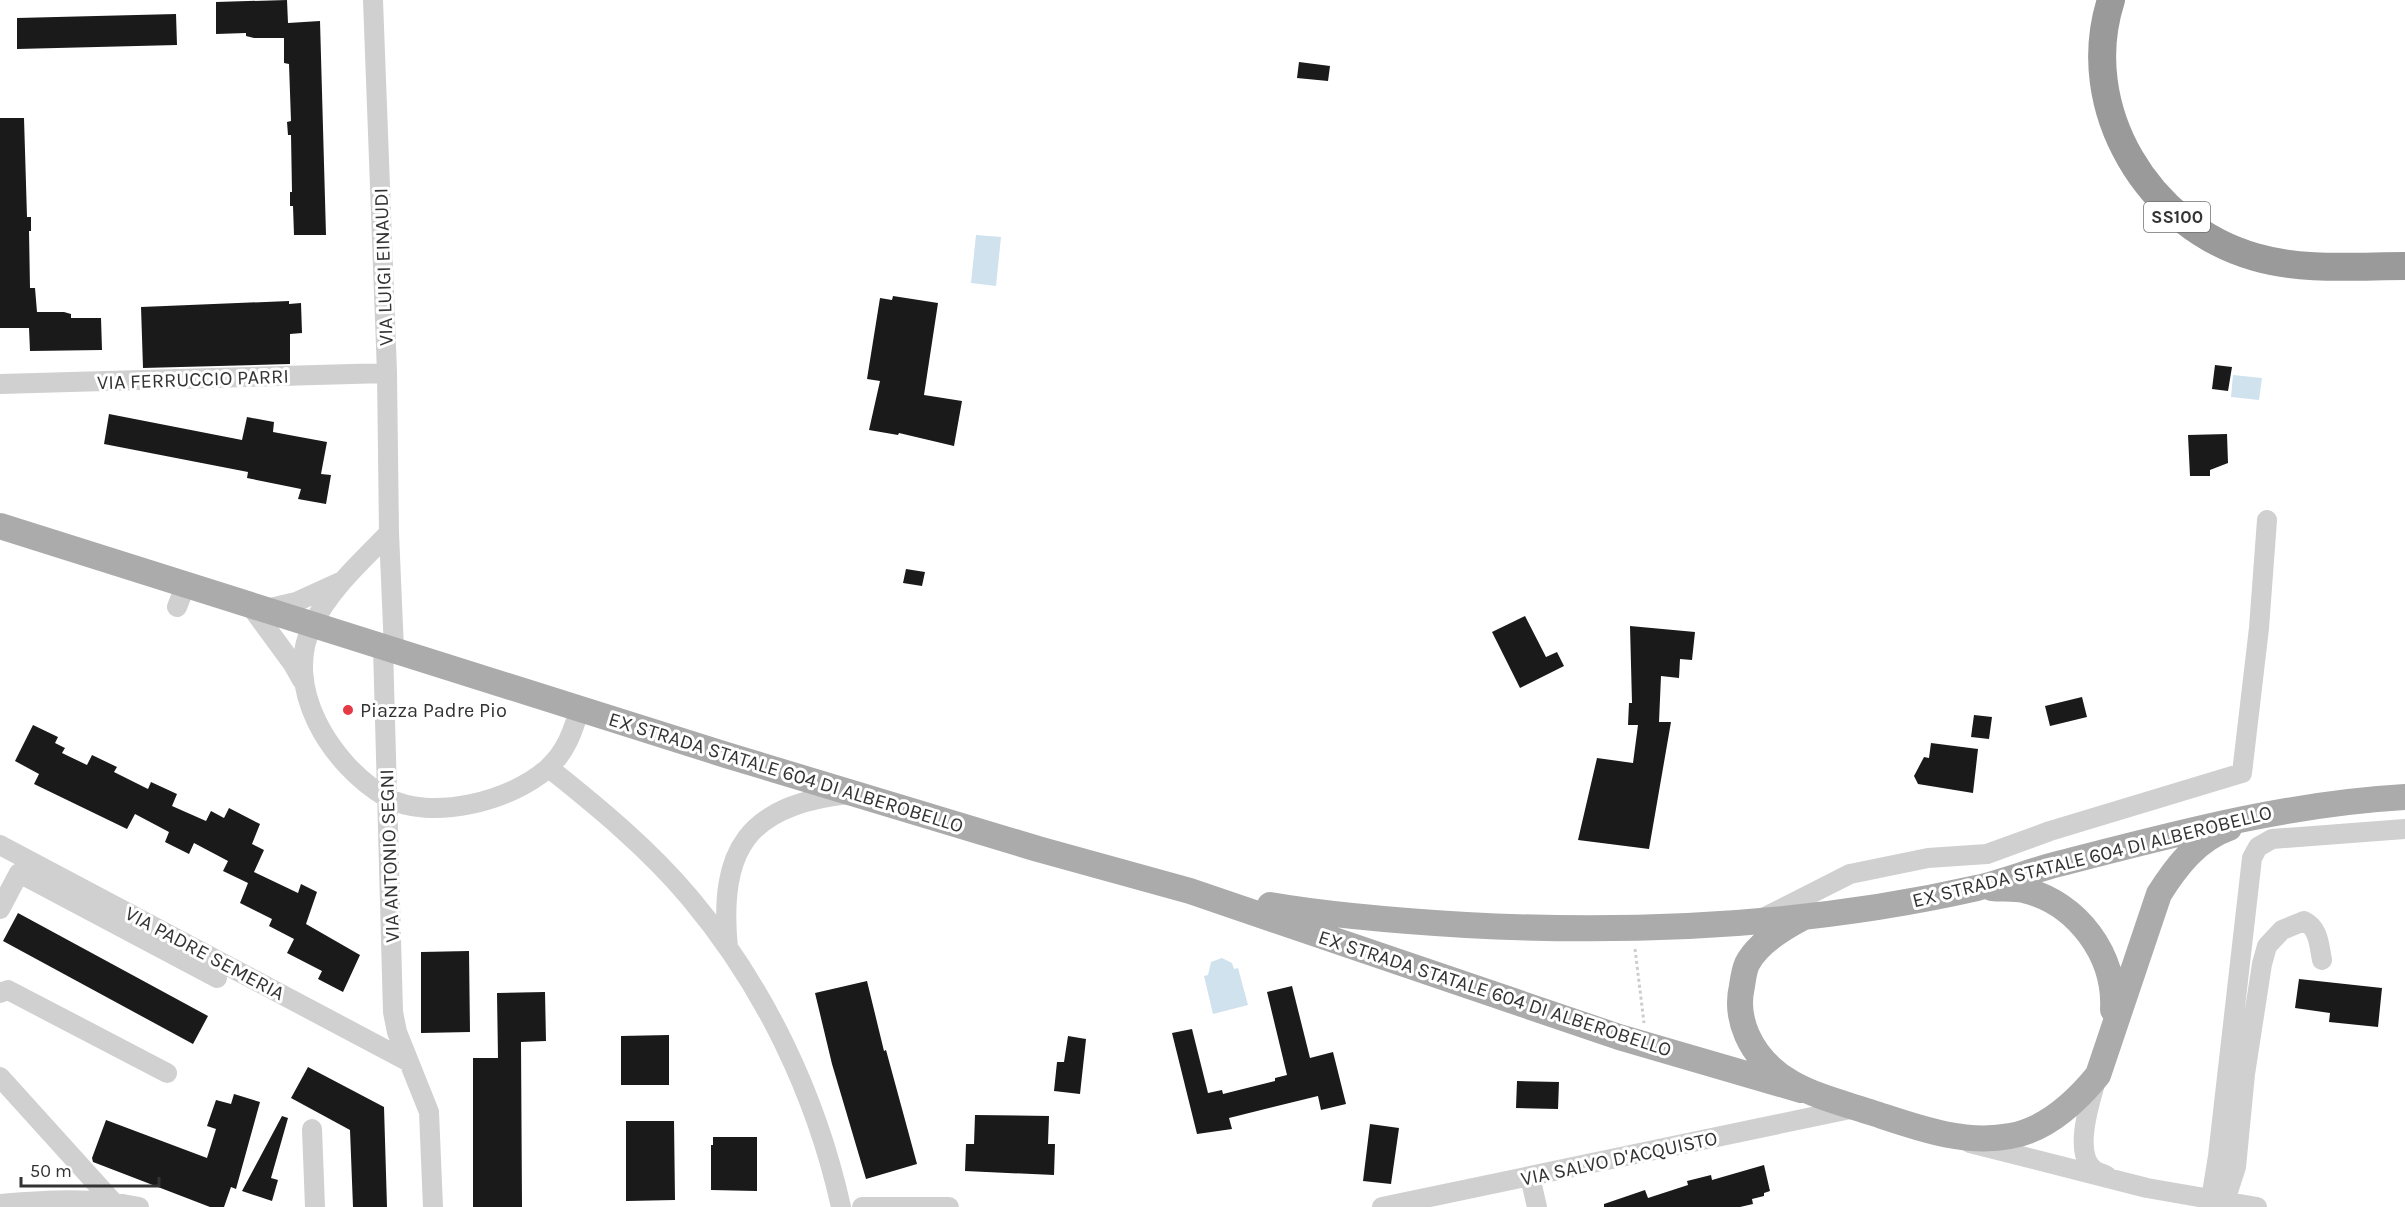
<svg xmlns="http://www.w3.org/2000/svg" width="2405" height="1207" viewBox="0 0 2405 1207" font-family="Karla,sans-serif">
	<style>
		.water { fill: #cfe2ee }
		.building { fill: #1a1a1a }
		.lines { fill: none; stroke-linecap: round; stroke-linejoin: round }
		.path { stroke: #cdcdcd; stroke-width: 3; stroke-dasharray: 3 3; stroke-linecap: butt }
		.minor { stroke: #d0d0d0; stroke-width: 20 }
		.major { stroke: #ababab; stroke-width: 26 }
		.highway { stroke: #9a9a9a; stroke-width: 28 }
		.poi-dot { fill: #e63946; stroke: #fff; stroke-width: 2 }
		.labels { text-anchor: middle; stroke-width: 6; stroke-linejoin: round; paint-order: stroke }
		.shield { fill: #fff; stroke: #707070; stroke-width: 1.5 }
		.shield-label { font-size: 18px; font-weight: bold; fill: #333 }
		.street-label { font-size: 20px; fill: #333; stroke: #fff }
		.poi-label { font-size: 20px; fill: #333; stroke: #fff; text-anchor: start }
	</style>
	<rect width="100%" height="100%" fill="#fff"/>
	<path class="water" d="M976 235 1001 237 996 286 971 283Z
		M2233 375 2262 378 2259 400 2231 397Z
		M1222 958 1232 963 1234 969 1238 968 1248 1005 1213 1014 1204 976 1208 975 1211 962Z"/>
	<path class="building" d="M287 0 288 23 320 21 326 235H294L293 206H290V192H292L291 135H288L287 122 291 121 289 64 284 63V38H254L246 36V33L216 34V2Z
		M176 14 177 45 17 49V18Z
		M1299 62 1330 66 1328 81 1297 78Z
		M0 118H24L27 217H31V231H29L30 288H35L37 312H64L71 314V318H101L102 350 30 351 29 328H0Z
		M893 296 938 303 924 395 962 401 954 446 899 433 898 435 869 430 880 381 867 379 880 298 892 300Z
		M289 301V304L301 303 302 333 290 334V364L143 368 141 307Z
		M2215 365 2232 367 2228 391 2212 389Z
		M109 414 242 440 247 417 274 422 273 432 327 442 321 474 331 475 326 504 298 499 301 489 247 478 248 472 104 444Z
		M2227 434 2228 463 2210 470V476H2190L2188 435Z
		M906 569 925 572 922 586 903 583Z
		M1525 616 1546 657 1557 652 1564 666 1520 688 1492 632Z
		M1630 626 1695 632 1692 660 1680 659 1679 678 1661 676 1659 722H1671L1649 849 1578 840 1597 758 1633 763 1638 725H1628L1629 703H1632Z
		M2082 697 2087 717 2050 726 2045 706Z
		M1974 715 1992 717 1989 739 1971 737Z
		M33 725 58 737 55 743 65 748 62 753 87 765 92 755 117 767 114 772 148 789 151 782 177 794 172 806 206 821 211 811 224 818 229 808 260 824 252 844 264 850 254 872 298 893 301 884 317 892 306 924 360 955 343 992 318 979 322 971 287 953 294 939 269 926 272 919 240 903 248 883 223 871 228 861 194 843 189 854 165 842 169 832 135 814 127 829 34 784 39 774 15 761Z
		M1931 743 1978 749 1973 793 1918 784 1914 776 1924 757 1929 758Z
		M18 913 208 1016 193 1044 3 941Z
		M469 951 470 1032 421 1033V952Z
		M2299 979 2382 988 2378 1027 2329 1022 2330 1013 2295 1008Z
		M867 981 884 1051 886 1050 917 1164 866 1179 832 1064 815 993Z
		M1292 986 1310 1058 1333 1052 1346 1104 1321 1110 1318 1096 1229 1118 1232 1129 1197 1134 1172 1033 1192 1029 1208 1093 1222 1090 1223 1094 1275 1081V1078L1287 1075 1267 992Z
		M545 992 546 1041 521 1042 522 1207H473V1058H498L497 993Z
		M669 1035V1085H621V1036Z
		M1068 1036 1086 1039 1080 1094 1054 1091 1057 1062H1064Z
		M308 1067 384 1107 387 1207H353L350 1130 291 1098Z
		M1517 1081 1559 1082 1558 1109 1516 1108Z
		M234 1094 260 1102 236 1189 231 1187 224 1207H210L93 1162 92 1158 106 1120 207 1158 216 1129 207 1126 216 1100 231 1104Z
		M975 1115 1049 1116 1048 1144H1055L1054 1175 965 1171 966 1144H974Z
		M282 1116 288 1118 271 1178 278 1180 272 1201 242 1191Z
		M626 1121H674L675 1200 626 1201Z
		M1370 1124 1399 1128 1391 1184 1363 1181Z
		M713 1137H757V1191L711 1190V1145H713Z
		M1764 1165 1770 1191 1764 1193V1196L1752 1199 1753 1204 1740 1207H1604V1204L1645 1190 1648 1198 1688 1185 1687 1181 1711 1175 1712 1180Z"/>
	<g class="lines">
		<path class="path" d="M1635 949 1644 1023"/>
		<path class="minor" d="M373 0 387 373 389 533
			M0 384 387 373
			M249 604 293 664 302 680
			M177 607 186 584
			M266 609 296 602 340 582
			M383 647 393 1012 397 1032 429 1112 433 1207
			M394 650 389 533C362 561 331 588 313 624 281 686 331 765 386 797 430 822 512 801 548 768 566 752 573 731 580 708
			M549 768C598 807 649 849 690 898 764 986 816 1094 841 1207
			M0 845 409 1062
			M0 909 19 873 217 978
			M1763 918 1850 874 1928 858 1987 854 2050 831 2242 773 2259 628 2267 520
			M728 948C718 849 748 805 848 794
			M0 993 8 990 167 1073
			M0 1077 113 1202
			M2097 1077C2091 1099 2072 1153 2094 1170 2097 1172 2103 1174 2107 1176
			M312 1129 315 1207
			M1970 1143 2147 1188 2257 1207
			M1530 1177 1537 1207
			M2211 1199 2218 1156 2252 858 2258 847 2272 839 2405 829
			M2225 1201 2236 1167 2245 1074 2262 964 2267 946 2282 930 2304 921C2319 928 2319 945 2322 960
			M0 1204C47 1200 93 1197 139 1207
			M862 1207H949
			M1382 1207 1855 1108"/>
		<path class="major" d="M0 526 726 755 1038 849 1190 891 1619 1037 1801 1090
			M1992 888C2002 889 2014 888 2024 890 2078 903 2116 956 2113 1010
			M1270 905C1334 916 1401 921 1466 925 1636 934 1809 926 1977 888 2003 882 2028 872 2054 865 2171 835 2283 804 2405 797
			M1802 918C1783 928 1757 944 1747 964 1744 971 1743 979 1742 986 1738 1003 1740 1019 1747 1035 1770 1087 1824 1097 1873 1113 1916 1127 1963 1145 2010 1136 2046 1130 2076 1102 2098 1075L2159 894C2176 867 2197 839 2229 828"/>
		<path class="highway" d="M2111 0C2076 109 2149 227 2255 257 2303 271 2356 266 2405 266"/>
	</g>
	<circle class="poi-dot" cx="348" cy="710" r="6"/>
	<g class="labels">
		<rect class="shield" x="2144" y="202" width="66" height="30" rx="4.5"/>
		<g class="shield-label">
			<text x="2177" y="223">SS100</text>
		</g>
		<g class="street-label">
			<text transform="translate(383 267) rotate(-92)" y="7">VIA LUIGI EINAUDI</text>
			<text transform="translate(193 379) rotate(-2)" y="7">VIA FERRUCCIO PARRI</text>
			<text transform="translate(786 772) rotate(17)" y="7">EX STRADA STATALE 604 DI ALBEROBELLO</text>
			<text transform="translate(389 856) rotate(-92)" y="7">VIA ANTONIO SEGNI</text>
			<text transform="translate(2092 856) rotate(-14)" y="7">EX STRADA STATALE 604 DI ALBEROBELLO</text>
			<text transform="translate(205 953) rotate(28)" y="7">VIA PADRE SEMERIA</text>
			<text transform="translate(1495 993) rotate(18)" y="7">EX STRADA STATALE 604 DI ALBEROBELLO</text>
			<text transform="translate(1619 1158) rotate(-12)" y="7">VIA SALVO D'ACQUISTO</text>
		</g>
		<g class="poi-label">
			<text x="360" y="717">Piazza Padre Pio</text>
		</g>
	</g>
	<path d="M21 1177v9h138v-9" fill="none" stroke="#333333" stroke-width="3"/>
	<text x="30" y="1177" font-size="18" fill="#333333" stroke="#ffffff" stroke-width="4.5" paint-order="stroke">50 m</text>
</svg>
